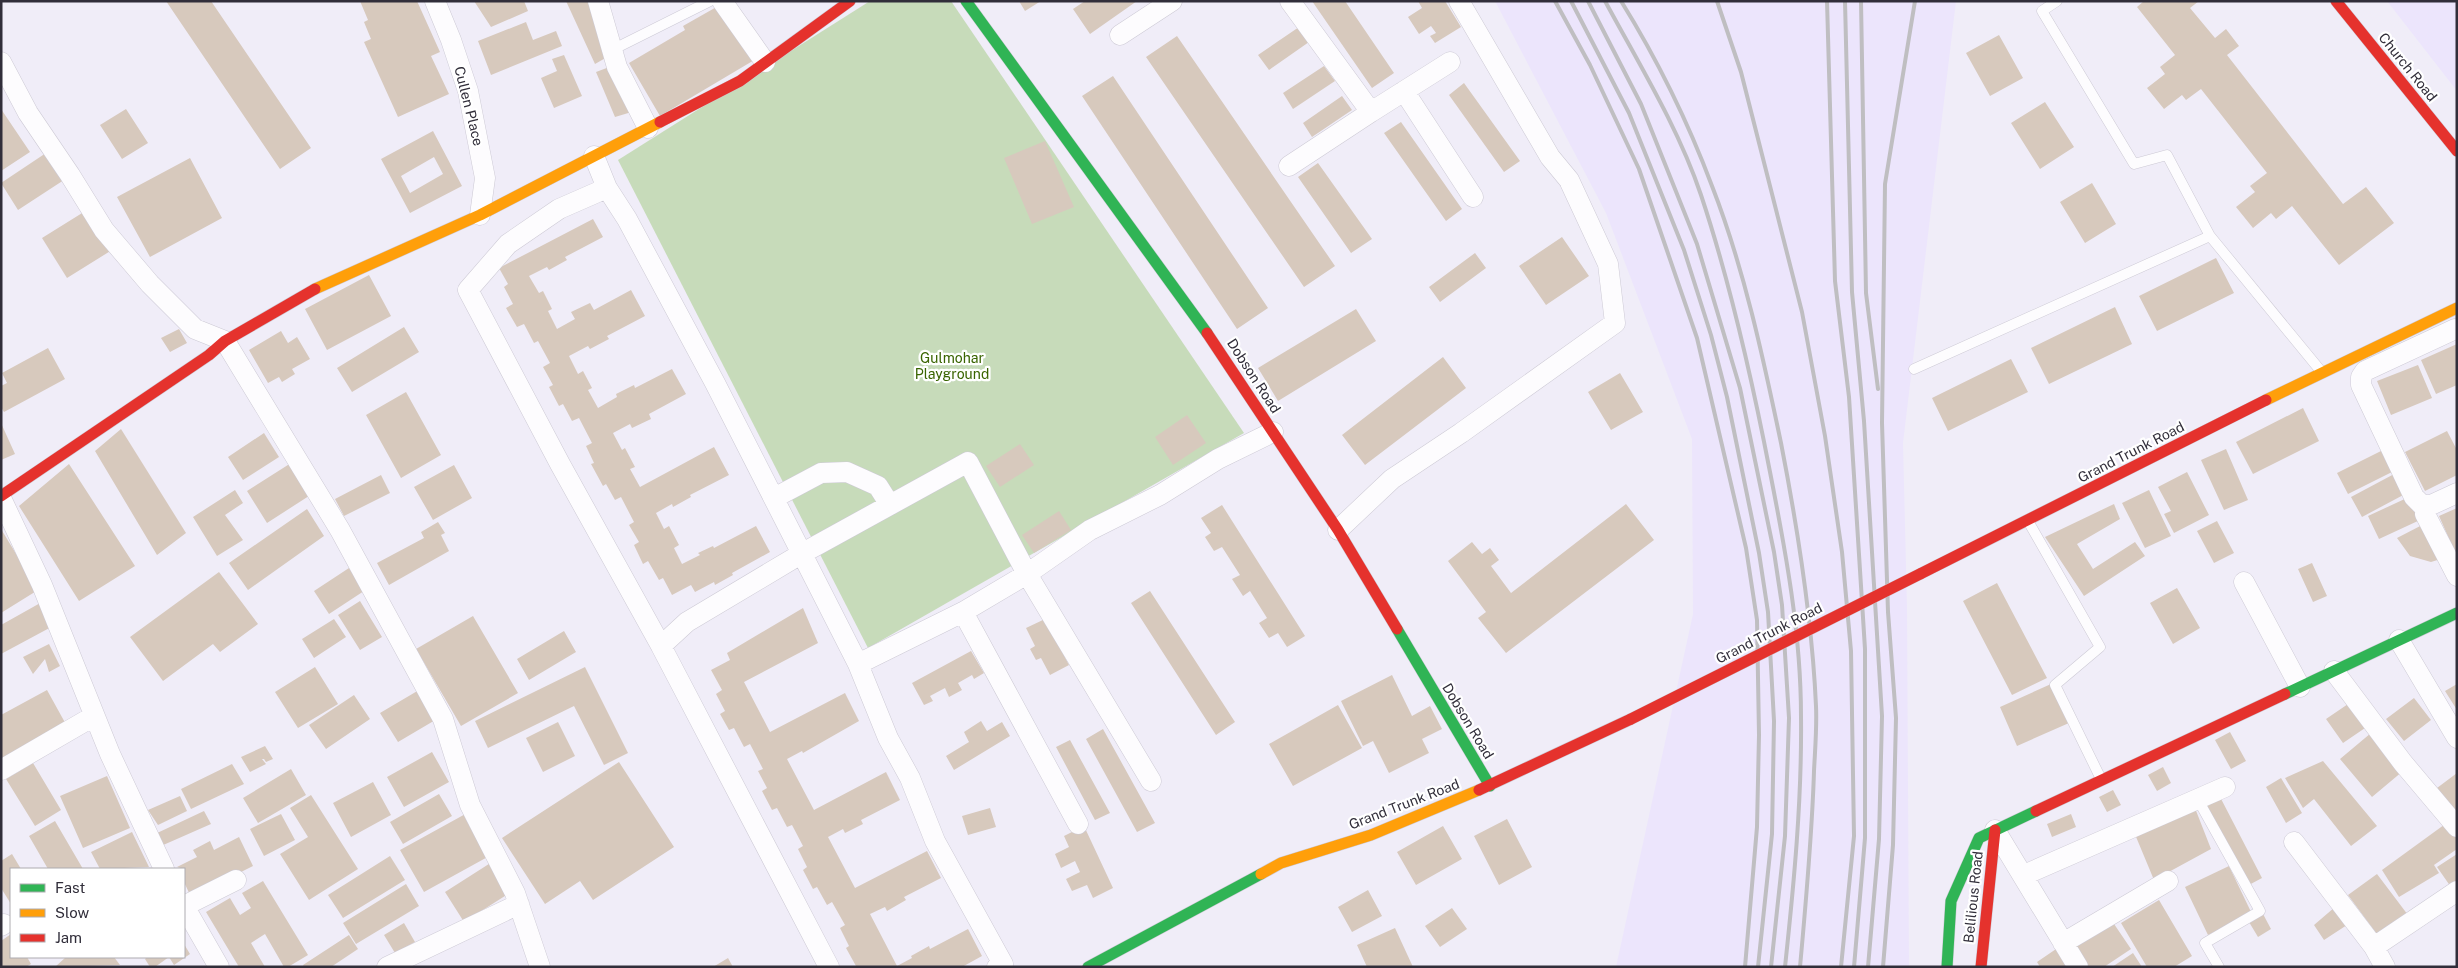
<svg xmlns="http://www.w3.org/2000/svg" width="2458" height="968" viewBox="0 0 2458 968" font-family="'Public Sans',sans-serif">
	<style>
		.built { fill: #ece5fc }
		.green { fill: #c7dbba }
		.building { fill: #d7c9bd; fill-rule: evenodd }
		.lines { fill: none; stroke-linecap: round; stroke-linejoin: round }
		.lane-casing { stroke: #cdcad5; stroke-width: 11 }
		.street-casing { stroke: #cdcad5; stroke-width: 21 }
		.fast-casing { stroke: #cdcad5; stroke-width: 12 }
		.slow-casing { stroke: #cdcad5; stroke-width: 12 }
		.jam-casing { stroke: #cdcad5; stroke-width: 12 }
		.lane { stroke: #fdfcfe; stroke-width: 10 }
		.street { stroke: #fdfcfe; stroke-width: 20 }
		.fast { stroke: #30b455; stroke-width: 11 }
		.slow { stroke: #ff9f0a; stroke-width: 11 }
		.jam { stroke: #e5322d; stroke-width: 11 }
		.rail { stroke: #bfbec1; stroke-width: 4 }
		.jam-bridge-casing { stroke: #cccbd1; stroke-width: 12; stroke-linecap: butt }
		.jam-bridge { stroke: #e5322d; stroke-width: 11 }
		.labels { text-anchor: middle; stroke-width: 4.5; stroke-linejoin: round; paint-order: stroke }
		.street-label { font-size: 14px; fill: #312e3a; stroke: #fff }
		.park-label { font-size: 14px; fill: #396400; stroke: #fff }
	</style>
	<rect width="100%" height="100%" fill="#f0edf8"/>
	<path class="built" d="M1495 1H1956L1903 443 1907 608 1909 967H1616L1693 614 1692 439 1606 213Z
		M2387 1H2457V91Z"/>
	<path class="green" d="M870 1H951L1244 433 868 648 618 160Z"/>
	<path class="building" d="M166 1H211L311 148 280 169Z
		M360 1H417L440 52 431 56 449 94 398 117 364 42 371 39 364 22 368 20Z
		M474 1H524L528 11 491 27Z
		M566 1H591L609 56 595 64Z
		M1019 1H1041L1025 11Z
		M1085 1H1137L1090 34 1073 9Z
		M1312 1H1345L1394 73 1372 88Z
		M1418 1H1445L1461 27 1435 43 1430 36 1436 33 1431 26 1419 34 1408 17 1422 8Z
		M2144 1H2199L2190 8 2215 38 2226 29 2239 46 2227 55 2343 204 2366 187 2394 223 2339 265 2292 206 2276 219 2271 213 2253 228 2236 207 2255 192 2250 186 2267 173 2201 89 2186 100 2182 95 2164 109 2147 88 2165 74 2160 67 2175 55 2137 7Z
		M720 5 756 59 660 116 629 63 685 30 683 26Z
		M526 22 533 40 556 31 562 46 491 75 478 41Z
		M1299 27 1309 42 1269 70 1258 55Z
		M1999 35 2023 78 1990 96 1966 53Z
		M1177 36 1335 266 1304 287 1146 57Z
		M564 55 582 96 554 108 541 78 557 71 552 59Z
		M612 66 635 111 615 117 596 72Z
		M1324 66 1335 81 1293 109 1283 93Z
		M1113 76 1268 308 1237 329 1082 96Z
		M1464 83 1520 161 1504 172 1449 95Z
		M1342 96 1352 110 1312 137 1303 123Z
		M2045 102 2074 147 2040 169 2011 123Z
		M1 109 30 152 1 171Z
		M126 109 148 143 122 159 100 125Z
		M1401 122 1462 209 1446 221 1384 133Z
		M433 131 462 186 410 213 381 159ZM434 157 443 174 410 193 401 176Z
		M1045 141 1074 207 1032 224 1004 158Z
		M49 151 67 178 18 210 1 183Z
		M190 158 222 218 150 257 117 197Z
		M1318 163 1372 239 1351 253 1298 177Z
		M2092 183 2116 224 2085 243 2060 202Z
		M87 210 112 250 67 278 42 238Z
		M593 219 603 237 565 257 567 260 549 270 547 267 529 276 539 293 543 291 552 309 548 311 557 329 575 319 571 312 590 303 594 310 631 290 645 316 607 336 609 339 590 349 588 346 569 356 578 374 583 371 592 388 588 390 598 408 617 397 616 394 634 385 635 388 672 369 686 394 649 414 651 419 632 428 630 424 613 433 622 450 625 448 635 467 630 469 640 487 714 447 729 475 690 495 691 497 673 507 672 504 656 513 664 529 669 526 679 545 674 548 682 564 700 555 698 553 713 546 714 548 756 526 770 552 732 573 733 575 715 585 714 582 695 592 691 585 672 595 663 578 659 580 648 561 643 564 634 545 639 542 629 525 634 522 621 497 615 500 606 484 603 486 591 464 594 463 586 446 592 443 579 418 572 421 563 404 559 406 549 387 553 385 543 367 550 363 538 341 534 343 524 324 517 327 506 308 513 304 504 287 508 284 499 268Z
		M1562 237 1589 276 1546 305 1519 266Z
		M1475 253 1486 268 1440 302 1429 287Z
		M2216 258 2234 293 2157 331 2139 296Z
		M369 275 391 316 327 350 305 309Z
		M2115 307 2132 344 2049 384 2031 348Z
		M1356 309 1376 341 1278 401 1258 368Z
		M404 327 419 352 352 392 337 368Z
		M179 329 187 343 170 352 161 338Z
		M281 331 288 343 297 337 310 359 292 369 295 374 282 382 279 377 268 383 249 350Z
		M2457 344V385L2436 394 2421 360Z
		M48 348 65 379 4 412 1 407V386L7 383 2 373Z
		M1443 357 1466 388 1365 465 1342 435Z
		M2011 359 2028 392 1948 431 1932 398Z
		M2418 365 2432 398 2391 415 2377 381Z
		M1620 373 1643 412 1611 430 1588 392Z
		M406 392 441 455 401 478 366 415Z
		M2303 408 2319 441 2253 474 2236 442Z
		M1187 415 1206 443 1173 465 1155 437Z
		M1 423 15 454 1 460Z
		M121 429 186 533 157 555 95 451Z
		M2447 431 2457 450V475L2425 491 2405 452Z
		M264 433 279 457 243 480 228 457Z
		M1020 444 1034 465 1000 487 986 466Z
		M2226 449 2248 500 2224 510 2201 460Z
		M2383 450 2394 471 2348 494 2337 473Z
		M291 463 312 494 267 523 247 491Z
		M69 464 135 566 79 601 19 506Z
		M454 465 472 498 433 520 414 487Z
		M2187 472 2209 515 2174 533 2164 514 2171 511 2158 487Z
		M2396 473 2407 493 2362 517 2351 497Z
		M381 475 390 493 344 516 335 499Z
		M235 490 243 503 225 515 243 540 217 556 193 517Z
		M2149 490 2171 536 2145 548 2122 503Z
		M2409 497 2420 520 2379 539 2368 516Z
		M1626 504 1654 540 1506 653 1478 618 1486 612 1448 561 1472 542 1482 554 1490 548 1499 560 1491 566 1511 593Z
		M2114 504 2120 519 2077 544 2093 569 2135 542 2145 556 2084 596 2045 537Z
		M1222 505 1305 636 1287 647 1278 633 1269 638 1259 623 1267 618 1250 591 1243 596 1232 579 1240 575 1222 547 1214 551 1205 537 1211 533 1201 518Z
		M2457 508V551L2455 552 2439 516Z
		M307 509 324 536 248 590 229 563Z
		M1059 511 1071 530 1034 553 1022 535Z
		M2217 521 2234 553 2214 563 2197 531Z
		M438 522 445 533 441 535 449 551 389 585 377 563 424 538 421 532Z
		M2426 523 2444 558 2431 562 2410 556 2397 538Z
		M1 529 38 590 1 613Z
		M2312 563 2327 596 2313 602 2298 569Z
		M349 568 364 591 329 614 314 591Z
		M219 572 258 624 220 652 213 644 163 681 130 637Z
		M1997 583 2047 678 2012 695 1963 601Z
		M2177 588 2200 628 2173 644 2150 603Z
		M1150 591 1235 722 1216 735 1131 603Z
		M360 601 382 637 360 650 338 615Z
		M42 602 55 625 1 654V625Z
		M803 608 818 643 744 682 770 732 845 693 859 721 803 753 802 751 787 759 814 810 886 772 900 800 861 820 863 824 845 833 843 829 828 837 855 888 927 851 941 878 904 897 906 900 887 911 885 907 870 914 897 966 912 958 911 956 929 946 930 949 968 929 982 956 962 967 856 966 846 948 849 946 840 928 845 925 832 902 827 905 817 887 813 889 803 870 807 867 798 849 803 846 792 825 787 827 777 808 772 810 762 791 767 788 758 771 763 769 750 744 744 747 734 728 729 730 720 714 725 711 716 694 722 690 711 670 730 660 727 653Z
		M473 616 518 693 461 726 416 649Z
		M334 619 346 637 314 658 302 639Z
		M1045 619 1069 665 1050 675 1041 658 1036 660 1030 649 1035 646 1026 628Z
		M564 631 576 652 529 680 517 659Z
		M49 644 60 666 49 672 45 659 33 674 23 657Z
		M971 651 984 673 974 679 972 675 958 683 962 690 949 697 945 688 930 696 933 701 924 705 912 683Z
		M315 667 338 704 298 728 275 692Z
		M585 667 628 753 604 765 574 706 488 748 475 721Z
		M1392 675 1412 716 1430 706 1442 729 1422 739 1429 753 1389 773 1373 741 1363 746 1341 701Z
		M2051 684 2069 723 2017 746 2000 707Z
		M2457 684V710L2445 691Z
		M47 690 68 728 1 764V715Z
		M419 690 437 719 398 742 380 713Z
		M354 695 370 719 326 749 309 725Z
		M2414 698 2431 720 2404 741 2386 719Z
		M2351 702 2368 726 2343 743 2326 719Z
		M1338 705 1362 748 1293 786 1269 744Z
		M981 721 987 731 1002 722 1010 736 954 770 946 756 969 742 964 732Z
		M558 722 575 756 543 772 526 738Z
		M1103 729 1155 823 1137 832 1086 739Z
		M2230 732 2246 761 2231 769 2215 740Z
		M2371 733 2403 771 2372 797 2340 759Z
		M1070 740 1110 813 1095 820 1056 747Z
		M265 746 273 759 266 762 264 759H262L266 764 250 772 241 757Z
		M432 752 449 782 404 807 387 777Z
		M2323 761 2377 826 2351 846 2314 799 2303 808 2285 778Z
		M619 762 674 847 593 900 580 881 545 904 502 838Z
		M33 763 61 810 35 826 6 779Z
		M232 764 244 784 191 809 181 789Z
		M2163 767 2171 783 2157 791 2148 775Z
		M291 769 306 795 258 823 243 798Z
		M2457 773V815L2437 788Z
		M107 776 130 828 83 848 60 796Z
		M2281 778 2302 813 2286 823 2266 787Z
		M373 782 391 815 351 837 333 803Z
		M2113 790 2121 805 2107 812 2099 797Z
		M2218 793 2262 878 2247 886 2203 801Z
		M439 794 452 816 403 844 390 822Z
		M311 795 358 869 309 900 280 854 308 837 290 808Z
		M180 796 187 811 158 825 148 810Z
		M2193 803 2211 849 2154 880 2134 832Z
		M990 808 996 827 968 835 962 816Z
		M204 811 211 824 161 846 155 834Z
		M469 812 493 854 424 892 400 850Z
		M281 814 295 840 264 856 250 829Z
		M2071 814 2076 827 2052 837 2047 824Z
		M1507 819 1532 867 1499 885 1474 836Z
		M55 821 83 869H48L29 836Z
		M2448 822 2457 834V849L2434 865 2439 873 2399 897 2382 870Z
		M1084 826 1113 888 1093 898 1087 885 1072 891 1066 879 1080 872 1075 861 1061 868 1055 854 1069 847 1064 836Z
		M1443 826 1462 859 1416 885 1397 852Z
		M132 832 149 867 100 869 91 852Z
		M239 837 253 866 191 897 184 882V869L177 867 197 857 193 850 210 841 214 850Z
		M12 854 21 869H11V904L1 888V861Z
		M2457 854V888L2453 890 2437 867Z
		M390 856 405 880 343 918 328 895Z
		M492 862 511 892 464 922 445 892Z
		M2229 866 2252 914 2208 935 2185 887Z
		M2377 874 2408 915 2379 937 2348 895Z
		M263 881 308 955 288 967H284L265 934 251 943 265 967H239L206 912 230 898 240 915 251 908 242 893Z
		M406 884 419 906 356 944 343 923Z
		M1368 890 1382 916 1352 932 1338 907Z
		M2159 900 2192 956 2174 967H2147L2121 923Z
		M2335 907 2347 925 2324 940 2314 925Z
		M1452 908 1467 929 1440 947 1425 926Z
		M2263 914 2271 929 2258 937 2249 922Z
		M2112 921 2131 949 2104 967H2083L2070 948Z
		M404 923 415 942 395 953 384 935Z
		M1395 928 1413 967H1367L1357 945Z
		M11 934V957H27L31 964 26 967H1V941Z
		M349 935 358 949 331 967H304L303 965Z
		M184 944 190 954 174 965 169 957 155 967H150L145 959 147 957H184Z
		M2059 947 2072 967H2040L2037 962Z
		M2133 953 2142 967H2112Z
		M66 957H114L120 965 55 967Z
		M728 958 733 967H713Z"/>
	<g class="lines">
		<g class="lane-casing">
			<path id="lane" d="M2057 1 2042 11 2134 164 2167 155 2210 236
				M612 50 710 1
				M1914 369 2210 236 2320 370
				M2028 521 2100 647 2055 685 2101 779
				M2197 798 2260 911 2205 943 2219 967"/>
		</g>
		<g class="street-casing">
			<path id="street" d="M435 1 451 40 468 91 485 178 480 215
				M598 1 617 67 648 128
				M722 1 765 62
				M1120 35 1172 1
				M1 62 28 113 70 175 104 230 150 284 195 329 225 341 340 530 443 719 470 805 515 893 540 967
				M1404 91 1473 197
				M1371 112 1450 62
				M594 156 607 188 627 219 715 383 858 664 888 738 910 778 935 841 1003 964 997 967
				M1289 166 1371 112 1290 1
				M607 188 559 209 508 244 468 290 560 464 661 646 829 967
				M2455 329 2365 371 2361 377V385L2414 497 2422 505H2431L2457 493
				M1 498 42 585 110 754 164 869
				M774 498 821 473 847 472 878 486 890 505
				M2425 514 2457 576
				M1338 530 1392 479 1461 433 1615 323 1608 264 1569 180 1550 157 1459 1
				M2244 582 2300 687
				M963 612 1078 824
				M2399 640 2457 738
				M661 646 687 622 801 554 968 462 1027 574 1151 781
				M858 664 963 612 1027 574 1090 530 1160 495 1218 459 1273 432
				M2334 671 2403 763 2457 827
				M1 770 94 716
				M1995 830 2078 967
				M2294 842 2374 947 2385 967
				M2024 875 2225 787
				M184 906 219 967
				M184 906 236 880
				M1 926 4 924
				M2063 943 2168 881
				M2374 947 2457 891
				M387 967 519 904"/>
		</g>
		<g class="fast-casing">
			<path id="fast" d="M966 1 1207 333
				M1397 629 1490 786
				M2285 694 2457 613
				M1088 967 1261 874
				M1947 967 1951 901 1979 838 2036 811"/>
		</g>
		<g class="slow-casing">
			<path id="slow" d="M315 289 480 215 660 122
				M2266 400 2457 308
				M1261 874 1281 863 1371 835 1479 790"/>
		</g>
		<g class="jam-casing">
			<path id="jam" d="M2336 1 2457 151
				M660 122 740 81 850 1
				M1207 333 1338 530 1397 629
				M1 496 209 355 225 341 315 289
				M1920 574 2266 400
				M1479 790 1631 719
				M2036 811 2285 694
				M1981 967 1995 830"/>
		</g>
		<use href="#lane" class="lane"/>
		<use href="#street" class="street"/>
		<use href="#fast" class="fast"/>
		<use href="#slow" class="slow"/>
		<use href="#jam" class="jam"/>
		<path class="rail" d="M1555 1 1590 65 1639 169 1697 338 1746 548 1757 620 1759 735 1757 827 1745 967
			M1571 1 1629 113 1684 250 1711 335 1727 397 1759 553 1768 612 1774 721 1772 834 1758 967
			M1588 1 1641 104 1697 244 1740 388 1774 552 1782 605 1789 718 1785 836 1771 967
			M1605 1C1639 64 1678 127 1701 195 1731 285 1752 379 1770 472 1786 553 1801 634 1801 716 1802 800 1794 883 1785 967
			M1621 1C1657 59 1688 122 1712 186 1744 268 1763 357 1781 443 1798 530 1812 617 1816 706 1817 728 1815 750 1814 771 1812 837 1806 902 1800 967
			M1717 1 1741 72 1802 312 1825 436 1842 552 1851 651 1854 836 1841 967
			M1827 1 1835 281 1849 397 1865 649V838L1854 967
			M1845 1 1852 292 1864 421 1882 716 1879 839 1868 967
			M1861 1 1866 293 1878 389
			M1883 967 1893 845 1896 718 1888 612 1882 423 1885 184 1915 1"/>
		<g class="jam-bridge-casing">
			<path id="jam-bridge" d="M1631 719 1920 574"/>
		</g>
		<use href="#jam-bridge" class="jam-bridge"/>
	</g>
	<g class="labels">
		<g class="street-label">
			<text transform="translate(2408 67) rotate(51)" y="5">Church Road</text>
			<text transform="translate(469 106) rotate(76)" y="5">Cullen Place</text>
			<text transform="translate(1254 376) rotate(57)" y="5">Dobson Road</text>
			<text transform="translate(2131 452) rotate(-27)" y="5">Grand Trunk Road</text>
			<text transform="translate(1769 633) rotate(-27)" y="5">Grand Trunk Road</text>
			<text transform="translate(1468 721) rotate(59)" y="5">Dobson Road</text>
			<text transform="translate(1404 804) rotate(-21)" y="5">Grand Trunk Road</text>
			<text transform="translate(1973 897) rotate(-84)" y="5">Belilious Road</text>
		</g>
		<g class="park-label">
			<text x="952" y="363">Gulmohar<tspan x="952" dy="16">Playground</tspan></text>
		</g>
	</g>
	<rect width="2458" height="968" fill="none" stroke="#312e3a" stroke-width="5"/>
	<rect x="10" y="868" width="175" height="90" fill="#ffffff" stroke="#adabb0"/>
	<rect x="20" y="884" width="25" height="8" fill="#30b455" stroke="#adabb0"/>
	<text x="55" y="893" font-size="15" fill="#312e3a">Fast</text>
	<rect x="20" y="909" width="25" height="8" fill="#ff9f0a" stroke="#adabb0"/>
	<text x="55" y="918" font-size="15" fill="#312e3a">Slow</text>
	<rect x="20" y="934" width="25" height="8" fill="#e5322d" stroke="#adabb0"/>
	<text x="55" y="943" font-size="15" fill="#312e3a">Jam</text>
</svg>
